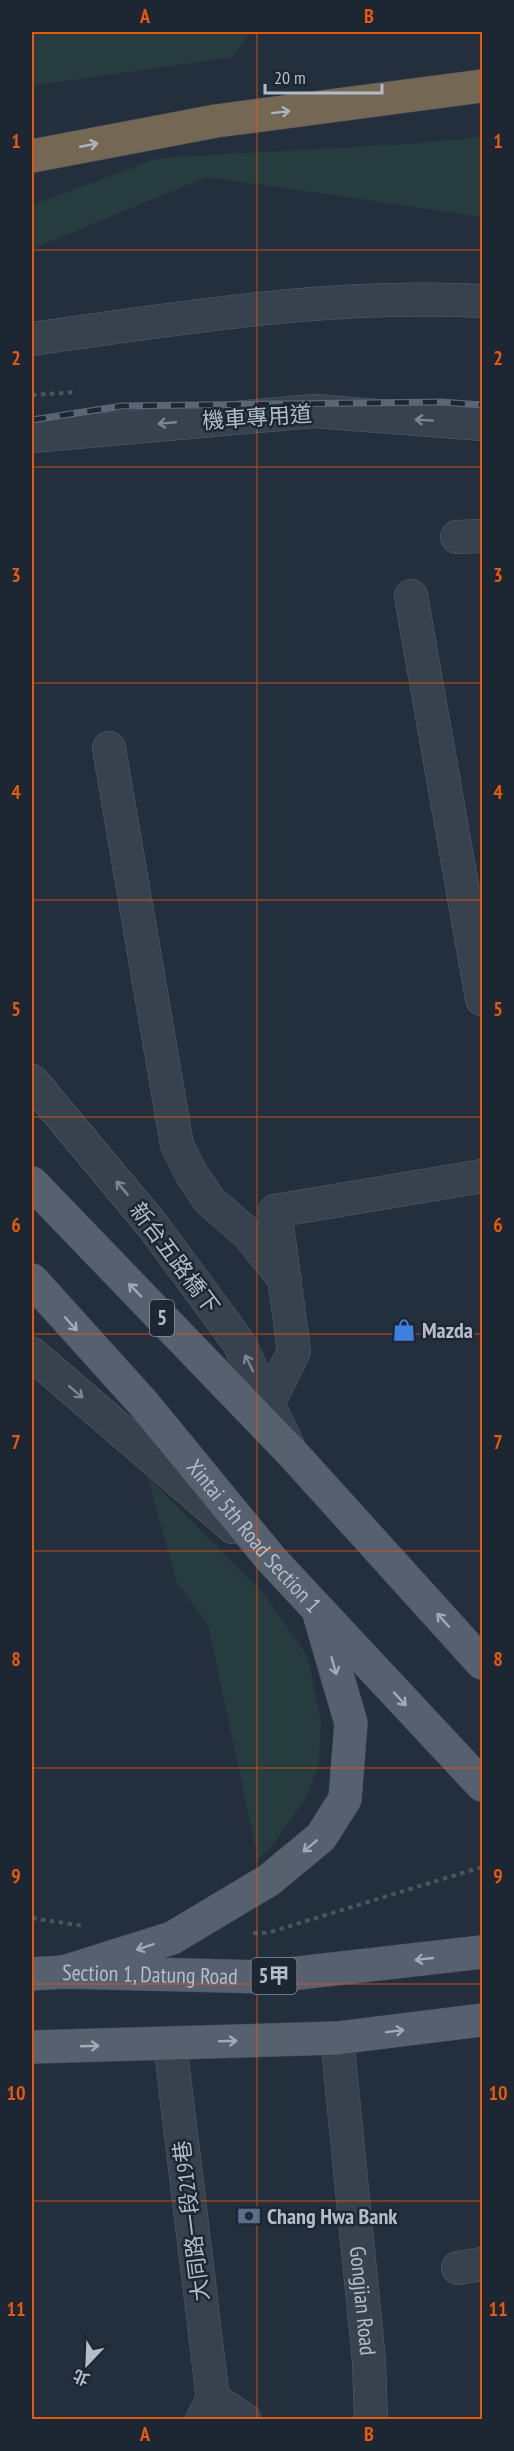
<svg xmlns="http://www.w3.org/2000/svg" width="514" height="2451" viewBox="0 0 514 2451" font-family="'PT Sans Narrow','Noto Sans TC',sans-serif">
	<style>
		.green { fill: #263c3f }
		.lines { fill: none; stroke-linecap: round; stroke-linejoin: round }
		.minor-casing { stroke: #565f6c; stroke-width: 34 }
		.major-casing { stroke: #414a57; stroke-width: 34 }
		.highway-casing { stroke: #434c59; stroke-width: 34 }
		.path { stroke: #44595c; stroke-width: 4; stroke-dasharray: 4.5 4.5; stroke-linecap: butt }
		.minor { stroke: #38414e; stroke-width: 33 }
		.major { stroke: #56606e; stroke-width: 33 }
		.highway { stroke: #746855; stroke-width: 33 }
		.rail-casing { stroke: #5a6575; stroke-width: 7 }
		.rail { stroke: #1d2633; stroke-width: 4.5; stroke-dasharray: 14; stroke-linecap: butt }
		.oneway { stroke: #aeb4bd }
		.oneway2 { stroke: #7c8592 }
		.oneway3 { stroke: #a1aab7 }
		.grid { fill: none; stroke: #e8590c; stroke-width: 1.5; stroke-opacity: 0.55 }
		.labels { text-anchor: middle; stroke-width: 5; stroke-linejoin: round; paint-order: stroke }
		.shield { fill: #1d2633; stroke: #878f9c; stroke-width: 1.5 }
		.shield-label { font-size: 21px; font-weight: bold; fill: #b4bcc9 }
		.street-label { font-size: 22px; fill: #b4bcc9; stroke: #1d2633 }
		.poi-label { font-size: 22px; font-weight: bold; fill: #b4bcc9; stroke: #1d2633; text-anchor: start }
		.neatline { fill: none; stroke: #e8590c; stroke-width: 2 }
		.grid-label { font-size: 20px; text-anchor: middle; font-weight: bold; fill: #e8590c }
	</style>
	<rect width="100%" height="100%" fill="#242f3e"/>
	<path class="green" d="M32 32H251L233 57 32 86Z
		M482 137V217L207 177 32 249V205L158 158 406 144Z
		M147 1476 265 1595 308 1657 321 1723 319 1765 304 1801 271 1847 258 1859 208 1625 177 1583Z"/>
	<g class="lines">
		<g class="minor-casing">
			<g id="minor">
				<path d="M32 339C181 318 332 293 482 301"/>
				<path d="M32 436 314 411 482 424"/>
				<path d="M457 537 482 536"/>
				<path d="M411 596 482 999"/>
				<path d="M109 748 177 1145 192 1175 210 1201 249 1235 285 1280"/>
				<path d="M32 1081 153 1226 239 1343 288 1446"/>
				<path d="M32 1354 233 1527"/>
				<path d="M268 1404 294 1351 275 1211 482 1176"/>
				<path id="s1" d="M337 2038 369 2361 371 2420"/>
				<path d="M170 2043 213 2399"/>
				<path d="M458 2268 482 2264"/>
				<path d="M202 2420 213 2399 245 2420"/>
			</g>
		</g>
		<g class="major-casing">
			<g id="major">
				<path d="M32 1183 292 1453 482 1663"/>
				<path id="s2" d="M32 1280 143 1403 271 1559 482 1785"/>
				<path d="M64 1972 172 1938 269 1880 321 1837 345 1799 351 1723 320 1617"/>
				<path id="s3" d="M32 1974 64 1972 264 1977 482 1952"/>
				<path d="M32 2047 337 2038 482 2020"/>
			</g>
		</g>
		<g class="highway-casing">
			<path id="highway" d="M32 156 216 121 482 86"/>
		</g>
		<path class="path" d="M32 395 77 392
			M32 1918 84 1926
			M253 1933H267L482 1867"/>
		<use href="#minor" class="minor"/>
		<use href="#major" class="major"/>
		<use href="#highway" class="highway"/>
		<g class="rail-casing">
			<path id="rail" d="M32 420 122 406 441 402 482 405"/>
		</g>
		<use href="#rail" class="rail"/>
	</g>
	<defs><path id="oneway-shaft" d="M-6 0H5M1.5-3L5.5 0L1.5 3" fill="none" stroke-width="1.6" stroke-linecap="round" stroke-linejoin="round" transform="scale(1.5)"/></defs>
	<g class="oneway">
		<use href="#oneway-shaft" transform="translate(281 112) rotate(-7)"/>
		<use href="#oneway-shaft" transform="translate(89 145) rotate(-11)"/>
	</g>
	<g class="oneway2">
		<use href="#oneway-shaft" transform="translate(424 420) rotate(-176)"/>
		<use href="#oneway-shaft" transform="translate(167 423) rotate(175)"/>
		<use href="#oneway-shaft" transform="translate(122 1188) rotate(-130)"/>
		<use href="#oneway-shaft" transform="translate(249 1363) rotate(-116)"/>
		<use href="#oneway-shaft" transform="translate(76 1392) rotate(41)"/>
	</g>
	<g class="oneway3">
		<use href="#oneway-shaft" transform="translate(135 1290) rotate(-134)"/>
		<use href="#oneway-shaft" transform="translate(71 1324) rotate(48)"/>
		<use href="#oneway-shaft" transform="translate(443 1620) rotate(-132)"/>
		<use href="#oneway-shaft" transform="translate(334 1666) rotate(74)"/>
		<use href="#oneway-shaft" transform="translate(400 1699) rotate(47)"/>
		<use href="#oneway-shaft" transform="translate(310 1846) rotate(140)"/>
		<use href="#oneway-shaft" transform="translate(145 1947) rotate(162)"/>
		<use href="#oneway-shaft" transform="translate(424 1959) rotate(174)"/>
		<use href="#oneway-shaft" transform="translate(395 2031) rotate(-7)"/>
		<use href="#oneway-shaft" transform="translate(228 2041) rotate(-2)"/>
		<use href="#oneway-shaft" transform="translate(90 2046) rotate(-2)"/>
	</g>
	<path class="grid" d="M257 32V2420M32 250H482M32 467H482M32 683H482M32 900H482M32 1117H482M32 1334H482M32 1551H482M32 1768H482M32 1984H482M32 2201H482"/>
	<defs>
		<g id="shop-bare" transform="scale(1.8)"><path d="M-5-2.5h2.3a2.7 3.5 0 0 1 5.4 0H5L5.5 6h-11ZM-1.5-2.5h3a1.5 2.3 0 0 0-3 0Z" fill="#3f7fe0" stroke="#1d2633" stroke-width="2.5" paint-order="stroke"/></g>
		<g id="bank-bare" transform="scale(1.8)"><path d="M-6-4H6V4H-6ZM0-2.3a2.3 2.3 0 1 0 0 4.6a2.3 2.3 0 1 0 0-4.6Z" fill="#5c6f8a" stroke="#1d2633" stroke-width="2.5" paint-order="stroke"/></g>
	</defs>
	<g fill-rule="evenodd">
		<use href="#shop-bare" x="404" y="1330"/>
		<use href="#bank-bare" x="249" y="2216"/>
	</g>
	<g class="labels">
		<g class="shield">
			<rect x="150" y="1300" width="24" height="36" rx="4.5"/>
			<rect x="251.5" y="1958" width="45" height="36" rx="4.5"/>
		</g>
		<g class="shield-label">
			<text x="162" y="1325">5</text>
			<text x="274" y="1983">5甲</text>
		</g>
		<g class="street-label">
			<text transform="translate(257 417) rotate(-4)" y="8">機車專用道</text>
			<text transform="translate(175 1258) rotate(53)" y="8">新台五路橋下</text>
			<text dy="8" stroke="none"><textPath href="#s2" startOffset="339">Xintai 5th Road Section 1</textPath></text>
			<text dy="8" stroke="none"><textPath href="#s3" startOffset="118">Section 1, Datung Road</textPath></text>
			<text transform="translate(191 2221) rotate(-97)" y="8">大同路一段219巷</text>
			<text dy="8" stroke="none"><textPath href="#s1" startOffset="264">Gongjian Road</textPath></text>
		</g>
		<g class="poi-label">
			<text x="422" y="1338">Mazda</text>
			<text x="267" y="2224">Chang Hwa Bank</text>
		</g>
	</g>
	<rect width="514" height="2451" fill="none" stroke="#1d2633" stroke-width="66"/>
	<g transform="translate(87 2364) rotate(203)" stroke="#1d2633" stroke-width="4.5" paint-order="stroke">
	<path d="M0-4.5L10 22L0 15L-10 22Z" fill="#b4bcc9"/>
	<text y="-9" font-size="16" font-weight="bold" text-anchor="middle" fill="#b4bcc9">北</text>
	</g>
	<path d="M265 84v9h117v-9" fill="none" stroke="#b4bcc9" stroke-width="3"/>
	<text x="274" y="84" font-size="18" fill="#b4bcc9" stroke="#1d2633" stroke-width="4.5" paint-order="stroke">20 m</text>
	<rect x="33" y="33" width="448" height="2385" class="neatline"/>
	<g class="grid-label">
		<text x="145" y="23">A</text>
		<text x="369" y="23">B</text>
		<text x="16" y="148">1</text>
		<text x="498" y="148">1</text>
		<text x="16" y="365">2</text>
		<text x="498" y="365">2</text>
		<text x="16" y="582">3</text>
		<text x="498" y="582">3</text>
		<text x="16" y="799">4</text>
		<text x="498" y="799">4</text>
		<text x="16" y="1016">5</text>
		<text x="498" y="1016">5</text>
		<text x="16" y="1232">6</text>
		<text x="498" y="1232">6</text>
		<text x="16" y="1449">7</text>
		<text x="498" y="1449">7</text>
		<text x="16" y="1666">8</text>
		<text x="498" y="1666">8</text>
		<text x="16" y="1883">9</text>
		<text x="498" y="1883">9</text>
		<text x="16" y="2100">10</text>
		<text x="498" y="2100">10</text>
		<text x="16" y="2316">11</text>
		<text x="498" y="2316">11</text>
		<text x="145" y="2441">A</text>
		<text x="369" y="2441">B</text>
	</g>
</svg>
